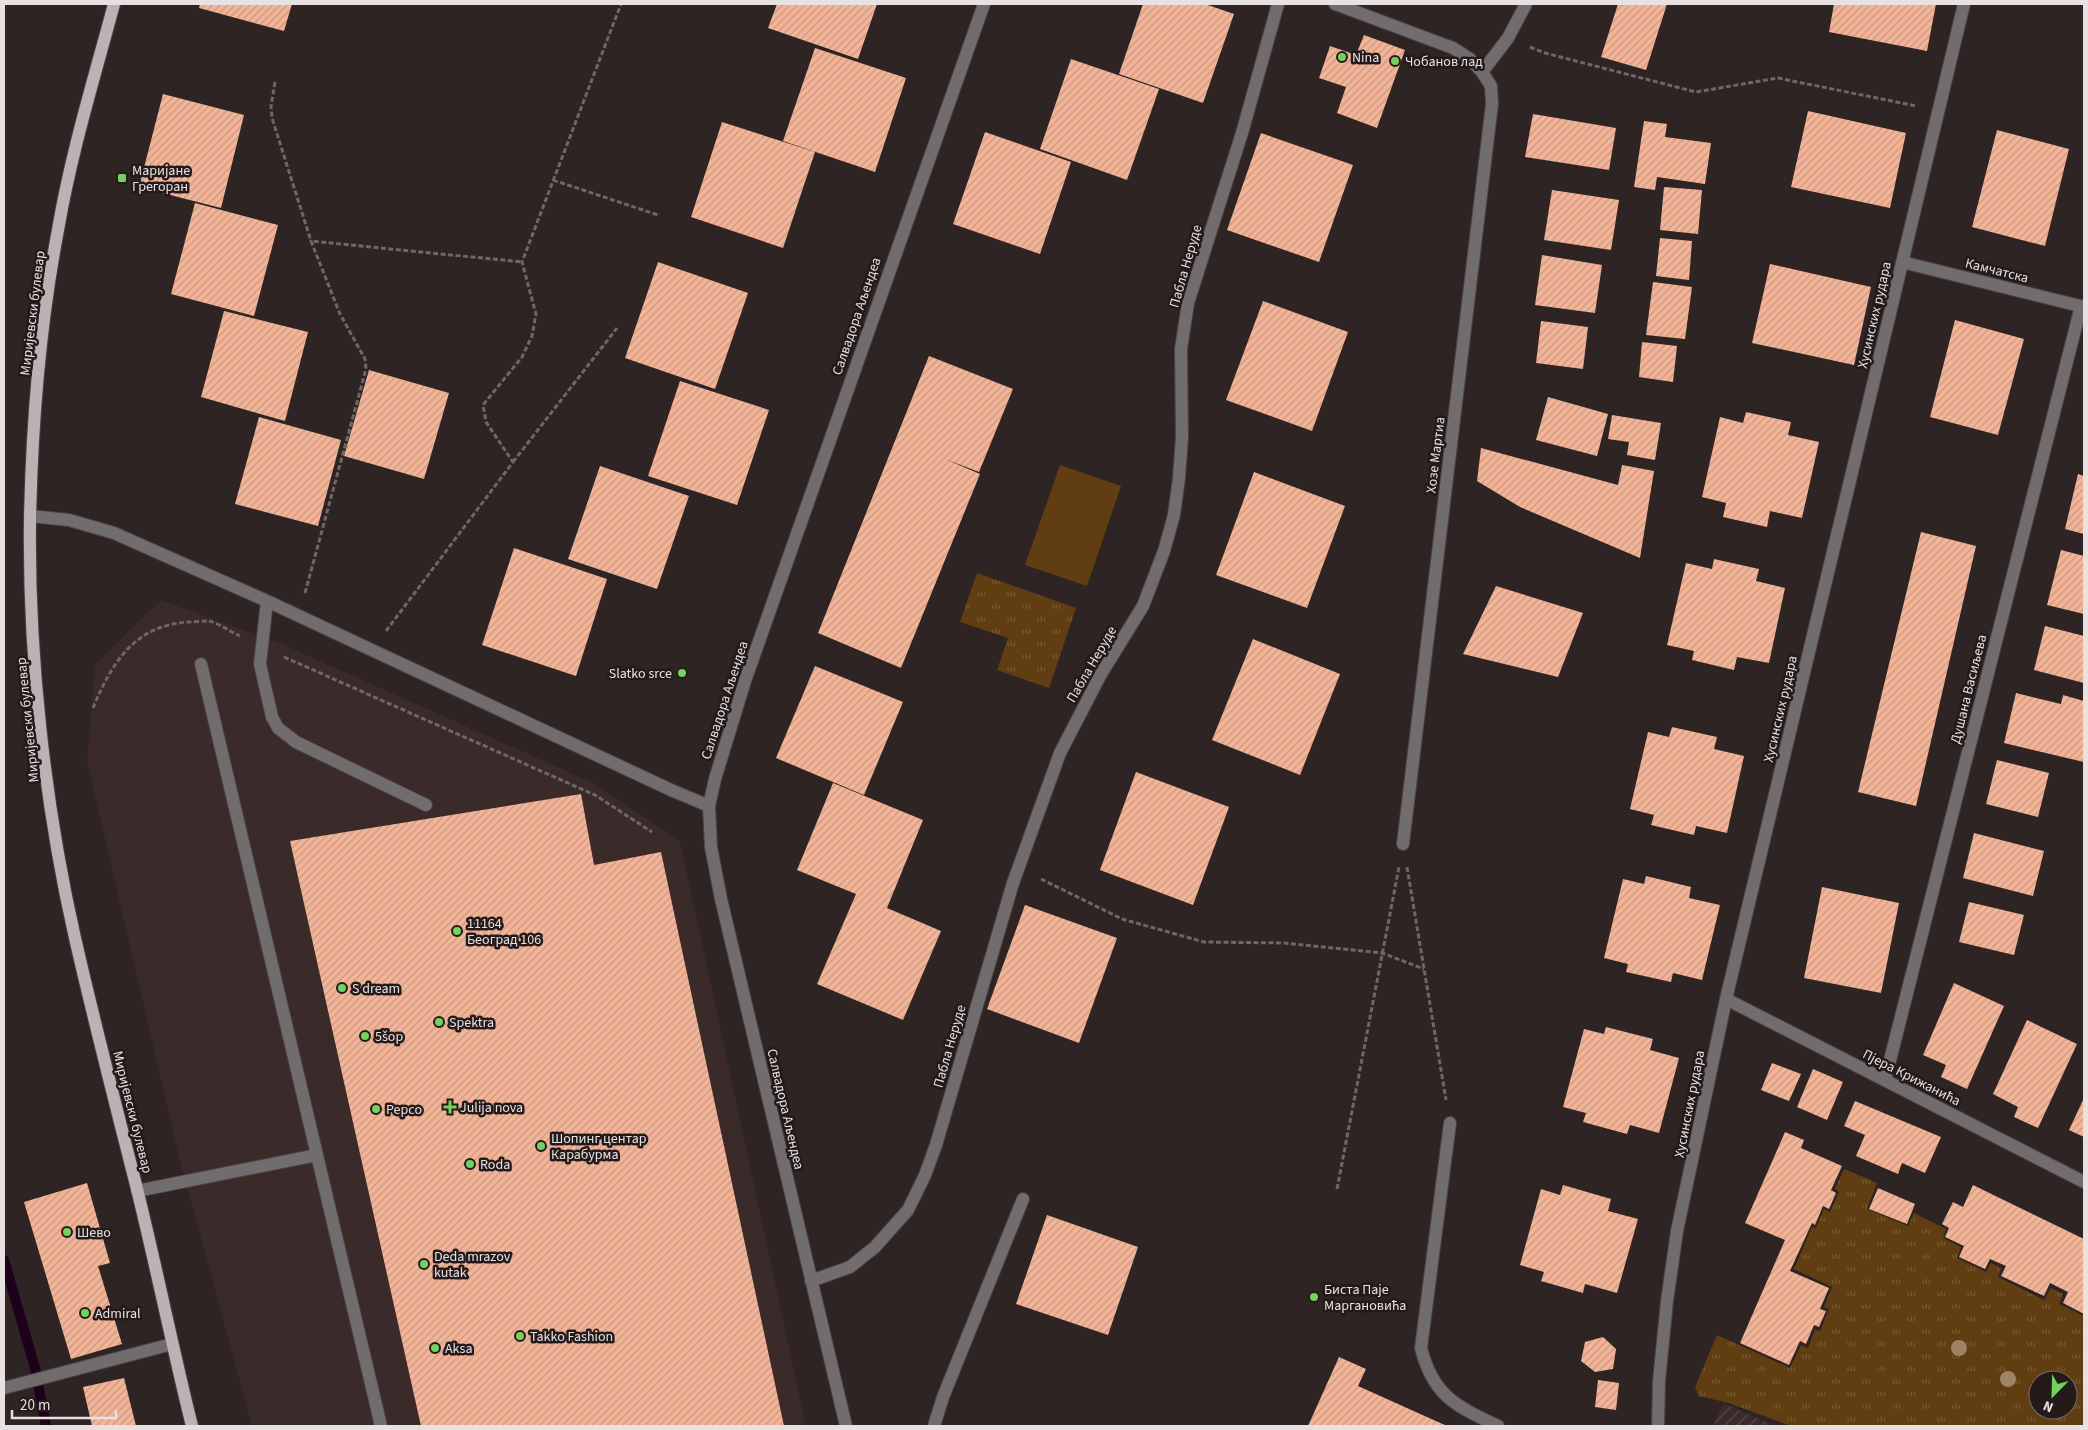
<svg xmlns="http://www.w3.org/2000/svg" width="2088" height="1430" viewBox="0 0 2088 1430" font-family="'Source Sans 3',sans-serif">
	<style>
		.built { fill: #3b2a2a }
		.industrial { fill: url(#industrial-furrows) }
		.grass { fill: url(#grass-tufts); fill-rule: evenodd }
		.pitch { fill: #603e11 }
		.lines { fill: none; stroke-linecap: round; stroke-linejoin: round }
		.stream { stroke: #1f001a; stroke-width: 10 }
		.building { fill: url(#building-hatch) }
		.minor-casing { stroke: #4c4241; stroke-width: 14 }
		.major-casing { stroke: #4c4241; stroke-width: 14 }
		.path { stroke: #6f6665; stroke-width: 3; stroke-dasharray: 5 2.5; stroke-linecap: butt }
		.minor { stroke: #716c6d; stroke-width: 12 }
		.major { stroke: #bcb1b4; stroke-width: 12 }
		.tree { fill: #a08367 }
		.poi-dot { fill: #72d25d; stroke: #241a1a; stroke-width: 2 }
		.labels { text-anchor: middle; stroke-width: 5; stroke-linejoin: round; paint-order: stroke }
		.poi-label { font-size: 14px; fill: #e8e1e1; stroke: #241a1a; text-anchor: start }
		.street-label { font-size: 14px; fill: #e8e1e1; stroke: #241a1a }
	</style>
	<defs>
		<pattern id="industrial-furrows" width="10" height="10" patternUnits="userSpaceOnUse" patternTransform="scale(1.25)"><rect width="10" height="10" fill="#3b2a2a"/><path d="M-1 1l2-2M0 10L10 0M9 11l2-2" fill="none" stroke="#574949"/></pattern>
		<pattern id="grass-tufts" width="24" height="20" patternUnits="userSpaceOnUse" patternTransform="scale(1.25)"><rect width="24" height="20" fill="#603e11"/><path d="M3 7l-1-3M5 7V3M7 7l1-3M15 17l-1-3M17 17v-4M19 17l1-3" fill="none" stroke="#775a33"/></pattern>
		<pattern id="building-hatch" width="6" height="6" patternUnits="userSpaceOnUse" patternTransform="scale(1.25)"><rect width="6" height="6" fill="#f4b497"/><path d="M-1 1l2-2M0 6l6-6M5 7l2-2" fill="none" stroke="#c89882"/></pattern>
	</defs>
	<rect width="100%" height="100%" fill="#2e2423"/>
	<path class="built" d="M161 600 282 644 593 783 680 841 806 1426H252L178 1153 87 761 95 664Z"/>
	<path class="industrial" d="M1723 1403 1775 1426H1713Z"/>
	<path class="grass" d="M977 573 1076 608 1049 688 997 670 1008 638 960 622Z
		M1844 1169 1877 1183 1867 1209 1908 1226 1914 1213 1946 1229 1943 1238 1961 1247 1957 1258 1986 1272 1991 1263 2001 1268 1998 1277 2044 1300 2051 1288 2063 1294 2059 1304 2084 1316V1426H1791L1729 1403 1699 1396 1695 1387 1717 1335 1790 1368 1801 1345 1808 1348 1815 1330 1820 1331 1829 1309 1824 1307 1832 1287 1794 1269 1812 1227 1816 1228 1824 1209 1830 1212 1839 1192 1835 1189ZM2038 1380H2068V1410H2038Z"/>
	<path class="pitch" d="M1060 465 1121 486 1087 586 1025 565Z"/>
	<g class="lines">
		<path class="stream" d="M4 1260 35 1368 46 1426"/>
	</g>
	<path class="building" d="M200 4H292L284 31 199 8Z
		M777 4H877L858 59 768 28Z
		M1143 4H1205L1234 14 1203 103 1119 74Z
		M1618 4H1667L1646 70 1601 57Z
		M1834 4H1936L1927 51 1829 32Z
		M1364 35 1405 50 1377 128 1337 113 1346 87 1319 78 1330 46 1356 55Z
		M815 48 906 78 875 172 783 141Z
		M1071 59 1159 89 1127 180 1040 149Z
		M163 94 244 115 221 208 139 187Z
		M1808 111 1906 133 1890 208 1791 187Z
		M1533 114 1616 128 1609 170 1525 157Z
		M1644 121 1667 124 1665 137 1711 143 1705 184 1657 177 1655 190 1634 187Z
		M722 122 815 152 783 248 691 217Z
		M1997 130 2069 149 2045 246 1972 227Z
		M985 132 1071 162 1040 254 953 224Z
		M1261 133 1353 165 1319 262 1227 230Z
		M1664 187 1702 190 1698 234 1660 230Z
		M1552 190 1619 200 1611 250 1544 240Z
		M195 203 278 225 254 316 171 294Z
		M1660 238 1692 241 1689 280 1656 276Z
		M1542 255 1602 265 1595 313 1535 305Z
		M658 262 748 293 715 389 625 358Z
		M1770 264 1871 287 1854 365 1752 343Z
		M1653 282 1692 287 1685 339 1646 335Z
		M1263 301 1348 332 1312 431 1226 400Z
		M224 311 308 332 285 421 201 397Z
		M1955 320 2024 339 1998 435 1930 417Z
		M1541 321 1588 327 1583 369 1536 363Z
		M1642 342 1677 346 1673 382 1639 377Z
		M929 356 1013 389 979 472 945 459 980 474 901 668 818 633Z
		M369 370 449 393 424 479 344 456Z
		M680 381 769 410 737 505 648 476Z
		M1548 397 1608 414 1597 456 1536 440Z
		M1746 412 1791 422 1788 435 1819 442 1802 518 1770 511 1767 527 1723 517 1726 503 1702 497 1720 417 1743 423Z
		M1612 415 1661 423 1655 460 1627 455 1629 442 1608 439Z
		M259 417 341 440 318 526 235 504Z
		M1481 448 1618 485 1622 465 1654 471 1640 558 1520 507 1477 481Z
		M600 466 689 496 657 589 568 559Z
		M1254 472 1345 506 1307 608 1216 575Z
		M2078 474 2084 476V534L2065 529Z
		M1921 532 1976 546 1916 806 1858 792Z
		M514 548 607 579 576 676 482 645Z
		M2061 550 2084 556V614L2047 605Z
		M1714 559 1759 569 1756 581 1785 588 1769 663 1737 657 1734 670 1692 660 1694 651 1667 645 1686 563 1712 569Z
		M1496 586 1583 613 1558 677 1463 654Z
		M2045 626 2084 636V683L2034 670Z
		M1253 639 1340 674 1300 775 1212 740Z
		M815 666 903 702 864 795 776 758Z
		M2016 693 2061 704 2063 695 2084 701V762L2004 743Z
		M1672 727 1717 737 1714 749 1744 756 1727 833 1696 826 1694 835 1651 825 1654 815 1630 809 1648 732 1669 737Z
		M1997 760 2049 773 2038 817 1986 804Z
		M1136 772 1229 807 1193 905 1100 870Z
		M833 783 923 820 887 908 941 931 903 1020 817 984 856 894 797 870Z
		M581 794 594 865 661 852 784 1426H421L290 841Z
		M1974 833 2044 851 2033 896 1963 878Z
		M1646 876 1691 887 1689 898 1720 905 1702 980 1673 973 1671 982 1626 972 1628 964 1604 958 1623 879 1644 884Z
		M1822 887 1899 903 1881 993 1804 978Z
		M1969 902 2024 915 2014 955 1959 942Z
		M1025 905 1117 938 1079 1043 987 1009Z
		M1954 983 2004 1006 1967 1089 1941 1077 1946 1065 1923 1055Z
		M2027 1020 2077 1044 2038 1128 2014 1117 2018 1107 1993 1094Z
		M1606 1027 1653 1039 1650 1050 1679 1058 1659 1133 1630 1125 1627 1134 1583 1122 1586 1113 1563 1107 1584 1029 1604 1034Z
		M1772 1063 1801 1074 1789 1101 1761 1090Z
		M1813 1069 1843 1082 1827 1120 1797 1107Z
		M2084 1098V1137L2069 1130Z
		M1855 1101 1941 1137 1925 1173 1902 1163 1898 1174 1856 1156 1865 1135 1844 1126Z
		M1785 1132 1804 1140 1801 1148 1842 1166 1831 1190 1836 1193 1829 1209 1823 1206 1815 1225 1812 1223 1790 1271 1829 1288 1820 1309 1826 1311 1819 1327 1814 1325 1806 1344 1800 1341 1789 1365 1740 1343 1785 1240 1745 1223Z
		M87 1183 110 1263 98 1266 122 1344 71 1359 24 1202Z
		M1563 1185 1611 1199 1608 1211 1638 1219 1617 1293 1585 1284 1583 1293 1541 1281 1544 1272 1520 1265 1541 1189 1560 1195Z
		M1973 1185 2084 1239V1314L2063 1303 2068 1292 2050 1283 2044 1296 2001 1276 2006 1266 1990 1259 1985 1269 1959 1257 1964 1246 1945 1237 1949 1228 1942 1224 1953 1202 1963 1207Z
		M1878 1188 1915 1204 1907 1224 1869 1209Z
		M1047 1215 1138 1247 1108 1335 1016 1304Z
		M1603 1337 1616 1349 1613 1369 1595 1372 1581 1361 1585 1342Z
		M1339 1357 1366 1369 1358 1386 1447 1426H1308Z
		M124 1378 136 1426H92L83 1387Z
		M1598 1380 1619 1383 1616 1410 1595 1407Z"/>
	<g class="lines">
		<g class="minor-casing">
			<path id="minor" d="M1335 4 1453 48 1470 59 1482 72
				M1902 262 2084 307
				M30 516 69 520 114 533 267 601 671 790 709 806
				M267 601 260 664 272 717 278 728 296 742 426 805
				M201 664 381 1426
				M1403 844 1492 104 1491 86 1482 72 1508 38 1526 4
				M1726 999 2084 1182
				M1885 1080 2081 306
				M1450 1123 1421 1348C1433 1396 1456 1406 1498 1426
				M137 1191 317 1155
				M811 1281 850 1267 875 1247 908 1210 925 1175 936 1145 1013 883 1060 753 1101 674 1143 606 1164 551 1174 515 1179 478 1182 437 1181 349 1188 303 1242 133 1278 4
				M4 1388 172 1344
				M846 1426 721 899 711 847 709 806 715 779 745 681 984 4
				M934 1426 943 1397 1023 1199
				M1658 1426 1659 1381 1667 1301 1677 1231 1726 999 1964 4"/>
		</g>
		<g class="major-casing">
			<path id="major" d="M114 4C94 79 71 153 58 230 40 324 32 423 30 519 28 655 45 806 75 938 94 1021 115 1103 136 1185 156 1265 172 1346 192 1426"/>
		</g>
		<path class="path" d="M1530 47 1545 53 1696 92 1778 78 1916 106
			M275 82 271 106 272 118 311 241
			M553 180 658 215
			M513 462 617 328
			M305 593 366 369 365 359 340 314 311 241 522 262
			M386 631 513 462 486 422 483 405 522 357 532 336 536 314 522 262 621 4
			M284 657 595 795 652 832
			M93 708C112 662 135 625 189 622 195 622 203 621 209 621 218 623 231 632 240 636
			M1407 867 1446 1100
			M1041 879 1122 919 1204 942 1284 943 1382 953 1424 969
			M1337 1189 1399 867"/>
		<use href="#minor" class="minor"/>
		<use href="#major" class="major"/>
	</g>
	<g class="tree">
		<circle cx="1959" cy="1348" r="8"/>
		<circle cx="2008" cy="1379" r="8"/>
	</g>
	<g class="poi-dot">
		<circle cx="1342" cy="57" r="5"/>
		<circle cx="1395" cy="61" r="5"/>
		<rect x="117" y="173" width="10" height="10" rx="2.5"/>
		<circle cx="682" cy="673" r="5"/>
		<circle cx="457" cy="931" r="5"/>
		<circle cx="342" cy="988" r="5"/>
		<circle cx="439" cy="1022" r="5"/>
		<circle cx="365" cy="1036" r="5"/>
		<path d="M447.5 1099.5h5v5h5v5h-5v5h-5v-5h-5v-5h5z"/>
		<circle cx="376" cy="1109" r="5"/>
		<circle cx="541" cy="1146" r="5"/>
		<circle cx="470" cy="1164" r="5"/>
		<circle cx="67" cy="1232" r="5"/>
		<circle cx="424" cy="1264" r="5"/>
		<circle cx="1314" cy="1297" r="5"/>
		<circle cx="85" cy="1313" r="5"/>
		<circle cx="520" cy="1336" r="5"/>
		<circle cx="435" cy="1348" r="5"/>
	</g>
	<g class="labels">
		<g class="poi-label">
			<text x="1352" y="62">Nina</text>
			<text x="1405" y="66">Чобанов лад</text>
			<text x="132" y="175">Маријане<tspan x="132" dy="16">Грегоран</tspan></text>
			<text x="672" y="678" text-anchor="end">Slatko srce</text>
			<text x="467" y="928">11164<tspan x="467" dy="16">Београд 106</tspan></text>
			<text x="352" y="993">S dream</text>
			<text x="449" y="1027">Spektra</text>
			<text x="375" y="1041">5šop</text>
			<text x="460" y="1112">Julija nova</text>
			<text x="386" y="1114">Pepco</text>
			<text x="551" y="1143">Шопинг центар<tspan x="551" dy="16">Карабурма</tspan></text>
			<text x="480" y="1169">Roda</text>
			<text x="77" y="1237">Шево</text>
			<text x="434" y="1261">Deda mrazov<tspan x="434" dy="16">kutak</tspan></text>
			<text x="1324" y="1294">Биста Паје<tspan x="1324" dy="16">Маргановића</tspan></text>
			<text x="95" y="1318">Admiral</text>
			<text x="530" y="1341">Takko Fashion</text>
			<text x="445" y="1353">Aksa</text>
		</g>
		<g class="street-label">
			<text transform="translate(1185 266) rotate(-74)" y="5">Пабла Неруде</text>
			<text transform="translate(1997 270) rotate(14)" y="5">Камчатска</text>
			<text transform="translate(32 313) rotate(-83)" y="5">Миријевски булевар</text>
			<text transform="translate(1874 315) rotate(-77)" y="5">Хусинских рудара</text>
			<text transform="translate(856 316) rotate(-71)" y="5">Салвадора Аљендеа</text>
			<text transform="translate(1435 455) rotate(-83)" y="5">Хозе Мартиа</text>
			<text transform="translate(1091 664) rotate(-60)" y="5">Пабла Неруде</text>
			<text transform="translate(1968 689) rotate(-76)" y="5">Душана Васиљева</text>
			<text transform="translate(724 700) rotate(-72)" y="5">Салвадора Аљендеа</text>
			<text transform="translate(1780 709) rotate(-77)" y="5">Хусинских рудара</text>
			<text transform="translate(27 720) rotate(-96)" y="5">Миријевски булевар</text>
			<text transform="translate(949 1046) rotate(-74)" y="5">Пабла Неруде</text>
			<text transform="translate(1912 1077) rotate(27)" y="5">Пјера Крижанића</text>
			<text transform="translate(1689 1104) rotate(-79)" y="5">Хусинских рудара</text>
			<text transform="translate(786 1109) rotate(77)" y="5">Салвадора Аљендеа</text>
			<text transform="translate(133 1112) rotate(76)" y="5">Миријевски булевар</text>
		</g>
	</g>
	<rect width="2088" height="1430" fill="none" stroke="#e8e1e1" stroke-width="10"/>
	<g transform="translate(2053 1395) rotate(203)"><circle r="24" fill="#241a1a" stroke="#726a6a"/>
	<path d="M0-4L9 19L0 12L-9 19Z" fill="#72d25d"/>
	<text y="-8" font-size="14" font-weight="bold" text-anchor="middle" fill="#e8e1e1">N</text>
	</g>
	<path d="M12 1410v8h104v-8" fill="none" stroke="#e8e1e1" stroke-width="2.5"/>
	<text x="20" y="1410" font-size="15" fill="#e8e1e1" stroke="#241a1a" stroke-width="4" paint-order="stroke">20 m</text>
</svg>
